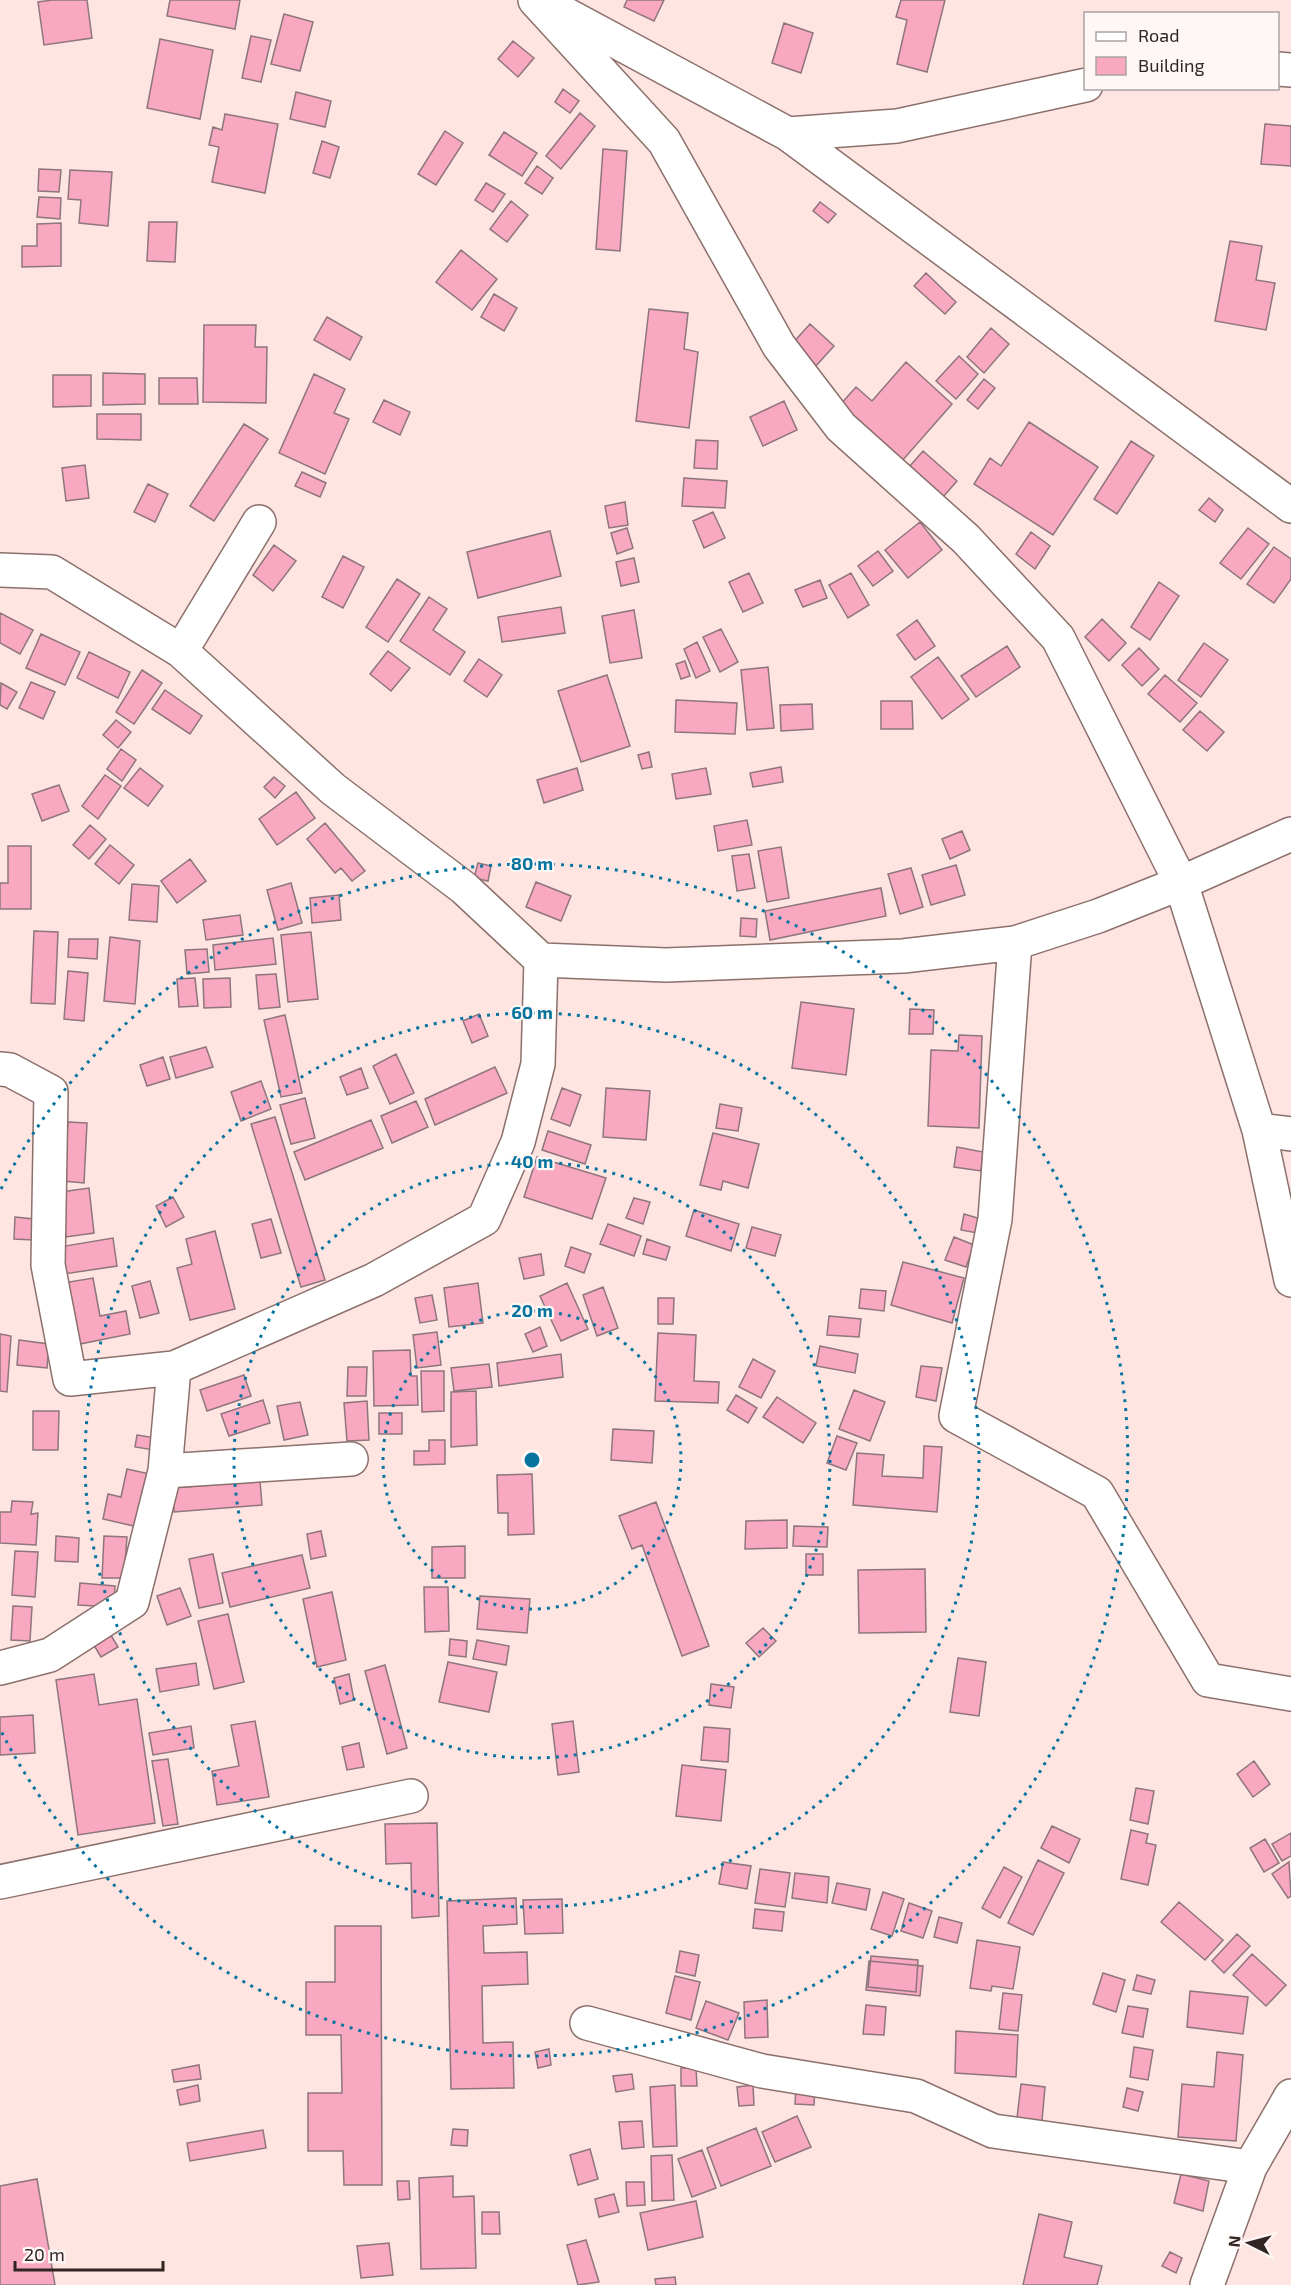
<svg xmlns="http://www.w3.org/2000/svg" width="1291" height="2285" viewBox="0 0 1291 2285" font-family="'Exo 2',sans-serif">
	<style>
		.building { fill: #f8a8c1; stroke: #8f757d; stroke-width: 1.5 }
		.lines { fill: none; stroke-linecap: round; stroke-linejoin: round }
		.minor-casing { stroke: #8b706b; stroke-width: 36 }
		.minor { stroke: #fff; stroke-width: 33 }
		.ring { fill: none; stroke: #06749f; stroke-width: 3; stroke-dasharray: 3 6 }
		.centre { fill: #06749f; stroke: #fef7f6; stroke-width: 3 }
		.ring-label { font-size: 18px; text-anchor: middle; font-weight: bold; fill: #06749f; stroke: #fef7f6; stroke-width: 4.5; stroke-linejoin: round; paint-order: stroke }
	</style>
	<rect width="100%" height="100%" fill="#fee5e1"/>
	<path class="building" d="M52 0H87L92 38 44 45 38 2Z
		M170 0H240L235 29 167 16Z
		M627 0H664L654 21 624 7Z
		M901 0H945L927 72 897 64 907 20 896 17Z
		M284 14 313 22 300 71 271 64Z
		M784 23 813 33 801 73 772 63Z
		M251 36 271 40 261 82 242 78Z
		M160 39 213 50 200 119 147 108Z
		M513 41 534 58 518 77 498 59Z
		M563 89 579 101 570 113 555 102Z
		M296 92 331 101 325 127 290 119Z
		M580 113 595 126 561 169 546 156Z
		M225 114 278 124 265 193 212 182 219 147 209 145 213 127 222 130Z
		M1265 124 1291 126V166L1261 164Z
		M445 131 463 143 436 185 418 174Z
		M504 132 537 153 522 176 489 155Z
		M322 141 339 147 330 178 313 173Z
		M603 149 627 151 620 251 596 249Z
		M537 166 553 178 542 194 525 183Z
		M39 169 61 170 59 192 38 191Z
		M70 170 112 172 108 226 79 223 81 200 68 199Z
		M486 183 505 194 493 212 475 200Z
		M39 197 61 198 60 219 37 217Z
		M511 201 528 215 507 242 490 229Z
		M820 202 836 214 828 223 813 211Z
		M149 222H177L175 262 147 261Z
		M61 223V266L22 267V246H37V224Z
		M1230 241 1262 246 1256 280 1275 283 1266 330 1215 321Z
		M461 250 497 279 472 310 436 282Z
		M926 273 956 302 945 314 914 286Z
		M494 294 517 308 504 331 481 317Z
		M649 309 688 313 684 349 698 352 689 428 636 421Z
		M327 317 362 337 350 360 314 340Z
		M810 324 834 346 815 367 791 345Z
		M204 325H256L255 347H267L266 403 203 402Z
		M991 328 1009 344 984 373 967 357Z
		M959 356 978 374 956 399 936 381Z
		M906 362 952 404 902 461 840 405 856 387 872 401Z
		M103 373 145 374V404L103 405Z
		M314 374 345 389 334 413 349 419 325 474 279 453Z
		M53 375H91V406L53 407Z
		M159 378H197L198 404H159Z
		M984 379 995 388 978 409 967 400Z
		M384 400 410 412 400 435 373 422Z
		M784 401 797 430 763 446 750 417Z
		M97 414H141V440L97 439Z
		M1029 422 1098 467 1053 535 974 484 990 458 1001 466Z
		M244 424 268 439 214 521 190 506Z
		M696 440 718 441 717 469 694 468Z
		M1131 441 1154 456 1117 514 1094 499Z
		M923 451 957 481 943 497 909 467Z
		M85 465 89 498 66 501 62 468Z
		M302 472 326 483 320 497 295 486Z
		M684 478 727 481 725 508 682 506Z
		M148 484 168 494 155 522 134 512Z
		M1209 498 1223 510 1215 522 1199 510Z
		M625 502 628 525 609 528 605 506Z
		M713 512 725 538 704 548 693 521Z
		M920 522 942 550 908 578 885 550Z
		M627 528 633 548 617 554 611 533Z
		M1248 528 1269 544 1241 579 1220 563Z
		M550 531 561 576 478 598 467 552Z
		M1031 532 1050 546 1035 569 1016 554Z
		M274 545 296 561 273 591 253 575Z
		M1274 547 1291 559V579L1274 603 1247 584Z
		M878 551 893 571 873 586 858 566Z
		M343 556 364 567 343 608 322 597Z
		M634 558 639 582 621 586 616 562Z
		M749 573 763 603 743 612 729 582Z
		M851 573 869 605 848 618 829 585Z
		M397 579 420 594 388 642 366 627Z
		M820 580 827 598 803 607 795 590Z
		M1159 582 1179 596 1150 640 1131 627Z
		M429 597 447 609 433 630 465 652 450 675 400 641Z
		M561 607 565 633 502 642 498 617Z
		M634 610 642 658 610 663 602 616Z
		M0 613 33 630 20 654 0 643Z
		M1102 619 1126 643 1109 661 1085 637Z
		M917 620 935 646 915 660 897 635Z
		M721 629 738 662 720 672 703 637Z
		M41 634 80 652 65 685 26 668Z
		M697 642 710 671 696 678 684 649Z
		M1204 643 1228 660 1201 697 1178 680Z
		M1007 646 1020 667 976 697 961 676Z
		M1139 648 1159 669 1142 686 1122 665Z
		M388 651 410 668 391 691 370 674Z
		M89 652 130 672 118 698 77 678Z
		M938 657 969 699 942 719 911 677Z
		M479 659 502 675 487 697 464 681Z
		M685 661 690 676 681 679 676 664Z
		M768 667 774 728 747 730 741 670Z
		M142 670 162 683 134 724 116 712Z
		M607 675 630 746 581 762 558 691Z
		M1165 675 1197 703 1180 722 1148 694Z
		M31 682 55 692 43 719 19 708Z
		M1 683 17 692 7 709 0 705Z
		M165 690 202 716 190 734 152 709Z
		M676 700 737 703 735 734 675 732Z
		M881 701H912L913 729H881Z
		M812 704 813 729 781 731 780 705Z
		M1200 711 1224 732 1207 751 1183 730Z
		M116 720 131 732 118 748 103 735Z
		M121 749 136 760 122 781 107 769Z
		M649 752 652 767 642 769 638 755Z
		M781 767 783 782 753 787 750 773Z
		M140 768 163 786 148 806 124 788Z
		M577 768 583 790 544 803 537 780Z
		M706 768 711 794 676 799 672 774Z
		M105 775 121 786 98 819 82 806Z
		M274 777 285 786 275 798 264 787Z
		M59 785 69 811 42 821 32 794Z
		M296 792 315 818 277 845 259 819Z
		M747 820 752 845 718 851 714 826Z
		M325 823 365 871 352 881 341 868 335 873 307 839Z
		M90 825 106 839 89 859 73 845Z
		M962 831 970 850 950 859 942 839Z
		M110 845 134 865 119 884 95 864Z
		M8 846H31V909H0V883H8Z
		M781 847 789 898 767 902 758 851Z
		M749 854 755 888 737 891 732 856Z
		M190 859 206 881 177 903 161 881Z
		M478 863 491 866 488 881 474 878Z
		M956 865 965 895 931 905 922 875Z
		M911 868 923 907 900 914 888 874Z
		M536 882 571 896 561 921 526 907Z
		M291 883 302 923 278 930 267 890Z
		M132 884 159 886 157 922 129 920Z
		M881 888 886 916 770 940 765 911Z
		M339 895 341 920 312 923 310 898Z
		M240 915 243 935 206 940 203 920Z
		M741 918 757 919 756 937 740 936Z
		M34 931 58 932 55 1004 31 1003Z
		M311 932 318 999 288 1002 281 935Z
		M110 937 140 941 135 1004 104 1001Z
		M273 938 276 964 215 970 213 945Z
		M69 939H98L97 959 68 957Z
		M207 949 209 972 187 974 185 950Z
		M68 971 88 973 84 1021 64 1019Z
		M276 974 280 1007 259 1009 256 975Z
		M195 978 198 1006 179 1007 177 979Z
		M230 978 231 1007 204 1008 203 979Z
		M801 1002 854 1009 846 1075 792 1068Z
		M910 1009 934 1010 933 1034H909Z
		M479 1014 488 1036 472 1043 463 1021Z
		M285 1015 302 1093 281 1097 264 1020Z
		M959 1035 982 1036 979 1128 928 1126 931 1050 958 1051Z
		M206 1047 213 1067 176 1078 170 1057Z
		M396 1054 414 1093 390 1104 373 1066Z
		M163 1057 170 1079 147 1086 140 1065Z
		M495 1067 507 1093 435 1125 425 1099Z
		M361 1068 368 1088 347 1095 340 1077Z
		M261 1081 271 1109 241 1121 231 1092Z
		M562 1088 581 1095 570 1126 551 1119Z
		M606 1088 650 1091 646 1140 603 1137Z
		M305 1098 315 1138 291 1144 280 1105Z
		M416 1101 428 1127 392 1143 381 1116Z
		M720 1104 742 1108 738 1131 716 1128Z
		M275 1117 325 1280 301 1287 251 1124Z
		M371 1120 383 1148 305 1180 294 1152Z
		M68 1122 87 1123 84 1183 63 1181Z
		M548 1131 591 1145 585 1164 542 1150Z
		M713 1133 759 1144 748 1188 723 1181 721 1190 700 1185Z
		M957 1147 983 1152 981 1171 954 1167Z
		M537 1157 606 1178 592 1219 524 1197Z
		M89 1188 94 1233 66 1237 61 1192Z
		M173 1197 184 1217 166 1227 156 1206Z
		M634 1198 650 1202 643 1224 626 1218Z
		M694 1210 739 1224 731 1251 686 1236Z
		M964 1214 981 1219 977 1233 961 1230Z
		M15 1217 34 1219 33 1240 14 1239Z
		M271 1219 281 1253 261 1258 252 1224Z
		M608 1224 641 1236 634 1256 600 1244Z
		M752 1227 781 1235 775 1256 746 1248Z
		M215 1231 235 1309 190 1320 177 1268 192 1264 186 1239Z
		M954 1237 974 1245 966 1267 945 1260Z
		M113 1238 117 1266 64 1274 59 1247Z
		M647 1239 670 1247 666 1260 643 1254Z
		M571 1247 591 1254 584 1273 565 1266Z
		M541 1254 544 1275 524 1279 519 1258Z
		M903 1262 964 1278 952 1323 891 1305Z
		M93 1278 100 1316 126 1311 130 1334 75 1345 63 1283Z
		M150 1281 159 1313 140 1318 132 1286Z
		M478 1283 483 1323 449 1327 444 1288Z
		M567 1283 588 1329 561 1341 540 1296Z
		M603 1287 618 1328 597 1336 583 1295Z
		M861 1289 886 1291 884 1311 859 1308Z
		M432 1295 437 1320 420 1323 415 1298Z
		M658 1298H674L673 1324H658Z
		M829 1316 861 1319 859 1337 827 1335Z
		M540 1327 547 1346 533 1352 525 1334Z
		M437 1332 441 1365 417 1368 413 1335Z
		M658 1333 696 1335 694 1381 719 1382 718 1403 655 1401Z
		M0 1334 11 1336 7 1392 0 1391Z
		M19 1340 49 1344 47 1368 17 1365Z
		M820 1346 858 1354 855 1373 816 1366Z
		M410 1350 411 1376H417L418 1405 374 1406 373 1351Z
		M561 1354 563 1377 499 1386 497 1363Z
		M753 1359 775 1371 761 1398 739 1387Z
		M489 1364 492 1387 454 1391 451 1368Z
		M921 1366 942 1368 936 1401 916 1397Z
		M348 1367H367L366 1396H347Z
		M421 1371H444V1411L422 1412Z
		M244 1375 251 1396 207 1411 200 1390Z
		M854 1390 885 1402 870 1441 839 1429Z
		M476 1391 477 1445 451 1447V1392Z
		M736 1395 757 1408 748 1423 727 1410Z
		M777 1397 816 1423 803 1443 763 1417Z
		M263 1400 270 1423 229 1436 221 1414Z
		M367 1401 369 1440 347 1441 344 1403Z
		M300 1402 308 1435 284 1440 277 1406Z
		M33 1411H59L58 1450H33Z
		M379 1413H402V1434H379Z
		M613 1429 654 1431 652 1463 611 1460Z
		M137 1435 156 1438 154 1450 135 1447Z
		M837 1436 857 1443 846 1470 827 1463Z
		M429 1440H445V1464L414 1465V1451H429Z
		M924 1446 942 1447 937 1512 853 1505 857 1453 884 1455 882 1476 923 1478Z
		M127 1469 150 1474 138 1527 103 1519 108 1494 121 1497Z
		M532 1474 534 1534 508 1535V1513H498L497 1475Z
		M260 1481 262 1505 174 1512 173 1488Z
		M12 1501 33 1502 31 1514 38 1513 36 1545 0 1543V1512H11Z
		M656 1502 709 1646 682 1656 642 1545 632 1549 619 1516Z
		M787 1520V1548L745 1549 746 1521Z
		M794 1526 828 1527 827 1547 793 1546Z
		M321 1531 326 1556 311 1559 307 1534Z
		M56 1536 79 1538 78 1562 55 1561Z
		M104 1536 127 1537 124 1578H102Z
		M465 1546V1578H432V1547Z
		M15 1551 38 1552 35 1597 12 1595Z
		M213 1554 223 1603 199 1608 189 1559Z
		M806 1554H823V1575H806Z
		M302 1555 310 1588 230 1607 222 1573Z
		M925 1569 926 1632 859 1633 858 1570Z
		M80 1583 115 1586 114 1607 78 1605Z
		M424 1587H448L449 1631 425 1632Z
		M180 1588 191 1616 167 1625 157 1596Z
		M332 1592 346 1660 317 1667 303 1599Z
		M480 1596 530 1599 527 1633 477 1629Z
		M13 1606 32 1607 30 1641 11 1640Z
		M228 1614 244 1682 214 1689 198 1621Z
		M763 1628 776 1641 759 1657 746 1643Z
		M109 1632 118 1647 101 1657 92 1642Z
		M450 1639 467 1641 466 1657 449 1655Z
		M477 1640 509 1646 506 1665 473 1659Z
		M958 1658 986 1662 979 1716 950 1712Z
		M448 1662 497 1672 489 1712 439 1702Z
		M196 1663 199 1685 160 1692 156 1669Z
		M385 1665 407 1748 387 1754 365 1671Z
		M94 1674 99 1705 137 1699 155 1823 78 1835 56 1680Z
		M349 1674 354 1700 340 1704 334 1678Z
		M711 1684 734 1687 731 1708 709 1705Z
		M33 1715 35 1753 0 1755V1717Z
		M255 1721 269 1797 217 1805 212 1771 239 1766 231 1725Z
		M573 1721 579 1772 558 1775 552 1724Z
		M191 1726 194 1748 153 1755 149 1733Z
		M704 1727 730 1729 728 1762 701 1760Z
		M359 1743 364 1767 347 1770 342 1747Z
		M168 1759 178 1824 163 1826 152 1761Z
		M1254 1761 1270 1784 1253 1797 1237 1774Z
		M682 1765 726 1770 721 1821 676 1816Z
		M1136 1788 1154 1791 1148 1824 1130 1820Z
		M437 1823 439 1916 412 1918 411 1863 386 1864 385 1824Z
		M1052 1826 1080 1839 1069 1863 1041 1848Z
		M1131 1830 1148 1834 1146 1843 1156 1845 1148 1885 1121 1879Z
		M1291 1833V1856L1282 1861 1272 1844Z
		M1265 1839 1279 1863 1264 1872 1250 1848Z
		M1038 1860 1064 1873 1033 1935 1008 1923Z
		M723 1862 751 1866 747 1889 719 1884Z
		M1289 1862 1291 1896 1288 1898 1272 1874Z
		M1004 1867 1022 1877 1000 1918 982 1908Z
		M760 1869 790 1873 785 1907 755 1903Z
		M795 1873 829 1877 827 1903 792 1898Z
		M837 1883 870 1889 866 1910 832 1903Z
		M883 1892 904 1899 892 1936 871 1929Z
		M516 1898 517 1924 483 1926 484 1953 527 1952 528 1984 482 1986 483 2043 513 2042 514 2088 451 2089 447 1901Z
		M562 1899 563 1933 525 1934 523 1900Z
		M1179 1902 1223 1940 1205 1960 1161 1922Z
		M909 1903 932 1911 923 1938 901 1931Z
		M755 1909 784 1912 782 1931 753 1928Z
		M939 1917 962 1923 957 1943 934 1937Z
		M335 1926H381L382 2185H344L343 2151H308V2093H342L341 2035H306V1982H335Z
		M1237 1934 1250 1946 1224 1973 1212 1961Z
		M977 1940 1020 1947 1013 1989 992 1986 991 1991 970 1988Z
		M680 1951 699 1955 695 1976 676 1972Z
		M1252 1954 1286 1985 1266 2006 1233 1975Z
		M871 1956 918 1960 916 1992 868 1987Z
		M869 1961 923 1966 920 1996 866 1990Z
		M1103 1973 1125 1980 1116 2012 1093 2004Z
		M1137 1975 1155 1980 1151 1994 1133 1990Z
		M675 1976 700 1982 691 2020 666 2013Z
		M1190 1991 1248 1997 1243 2034 1187 2027Z
		M1003 1993 1022 1995 1018 2031 999 2029Z
		M767 2000 768 2037 745 2038 744 2002Z
		M706 2001 739 2013 728 2040 696 2028Z
		M866 2005 886 2007 884 2035 863 2034Z
		M1128 2006 1148 2009 1143 2037 1122 2033Z
		M956 2031 1018 2035 1016 2077 955 2073Z
		M1134 2047 1153 2050 1148 2080 1130 2077Z
		M549 2049 551 2065 538 2068 535 2052Z
		M1217 2052 1243 2055 1236 2141 1178 2137 1182 2084 1214 2087Z
		M199 2065 201 2079 174 2082 172 2070Z
		M681 2068H696L697 2086H681Z
		M632 2074 634 2089 616 2092 613 2076Z
		M1021 2084 1045 2087 1042 2121 1017 2118Z
		M198 2085 200 2101 180 2105 177 2090Z
		M675 2085 677 2146 653 2147 650 2087Z
		M753 2085 754 2105 739 2106 737 2087Z
		M796 2087H815L814 2105 795 2104Z
		M1127 2088 1143 2092 1138 2111 1123 2107Z
		M797 2116 811 2147 775 2162 762 2132Z
		M642 2121 644 2147 622 2149 619 2122Z
		M756 2128 771 2166 721 2186 707 2148Z
		M453 2129 468 2130 467 2146 451 2145Z
		M263 2130 266 2148 190 2161 187 2143Z
		M590 2149 598 2179 578 2185 570 2155Z
		M702 2150 716 2188 692 2197 678 2159Z
		M672 2155 674 2200 652 2201 651 2156Z
		M1181 2174 1209 2181 1203 2211 1174 2203Z
		M453 2176V2197L474 2196 476 2268 421 2269 419 2178Z
		M37 2179 55 2285H0V2186Z
		M397 2181H409L410 2199 398 2200Z
		M626 2182H644L645 2205 627 2206Z
		M614 2194 619 2212 599 2217 595 2199Z
		M696 2201 703 2237 648 2250 640 2213Z
		M482 2212H499L500 2234H482Z
		M1039 2214 1072 2222 1064 2257 1102 2266 1097 2285H1023Z
		M586 2240 599 2282 578 2285 567 2245Z
		M389 2243 393 2275 361 2278 357 2246Z
		M1170 2252 1182 2258 1176 2273 1162 2266Z
		M675 2277 676 2285H656L655 2279Z"/>
	<g class="lines">
		<g class="minor-casing">
			<path id="minor" d="M535 0 664 141 779 346 841 427 966 539 1058 638 1181 883 1259 1130 1291 1280
				M554 8 788 134 897 126 1086 85
				M1278 69 1291 70
				M788 134 1291 506
				M0 570 52 572 181 651 333 789 464 888 541 960 666 965 903 956 1015 943 1098 916 1181 883 1291 834
				M181 651 259 522
				M1015 943 995 1219 956 1416 1097 1493 1208 1680 1291 1694
				M0 1069 10 1070 51 1092 48 1265 70 1379 174 1368 374 1280 484 1219 518 1142 538 1064 541 960
				M1259 1130 1291 1134
				M165 1471 351 1459
				M0 1668 50 1655 132 1602 165 1471 174 1368
				M0 1882 411 1796
				M587 2023 762 2071 916 2096 993 2131 1250 2167
				M1207 2285 1250 2167 1291 2096"/>
		</g>
		<use href="#minor" class="minor"/>
	</g>
	<g class="ring">
		<circle cx="532" cy="1460" r="149"/>
		<circle cx="532" cy="1460" r="298"/>
		<circle cx="532" cy="1460" r="447"/>
		<path d="M1 1189A596 596 0 1 1 1 1731"/>
	</g>
	<circle cx="532" cy="1460" r="9" class="centre"/>
	<g class="ring-label">
		<text x="532" y="870">80 m</text>
		<text x="532" y="1019">60 m</text>
		<text x="532" y="1168">40 m</text>
		<text x="532" y="1317">20 m</text>
	</g>
	<rect x="1084" y="12" width="195" height="78" fill="#fef7f6" stroke="#aca3a2" stroke-width="1.5"/>
	<rect x="1096" y="32" width="30" height="9" fill="#ffffff" stroke="#aca3a2" stroke-width="1.5"/>
	<text x="1138" y="42" font-size="18" fill="#302523">Road</text>
	<rect x="1096" y="57" width="30" height="18" fill="#f8a8c1" stroke="#aca3a2" stroke-width="1.5"/>
	<text x="1138" y="72" font-size="18" fill="#302523">Building</text>
	<g transform="translate(1249 2243) rotate(276)" stroke="#fef7f6" stroke-width="4.5" paint-order="stroke">
	<path d="M0-4.5L10 22L0 15L-10 22Z" fill="#302523"/>
	<text y="-9" font-size="16" font-weight="bold" text-anchor="middle" fill="#302523">N</text>
	</g>
	<path d="M15 2261v9h148v-9" fill="none" stroke="#302523" stroke-width="3"/>
	<text x="24" y="2261" font-size="18" fill="#302523" stroke="#fef7f6" stroke-width="4.5" paint-order="stroke">20 m</text>
</svg>
